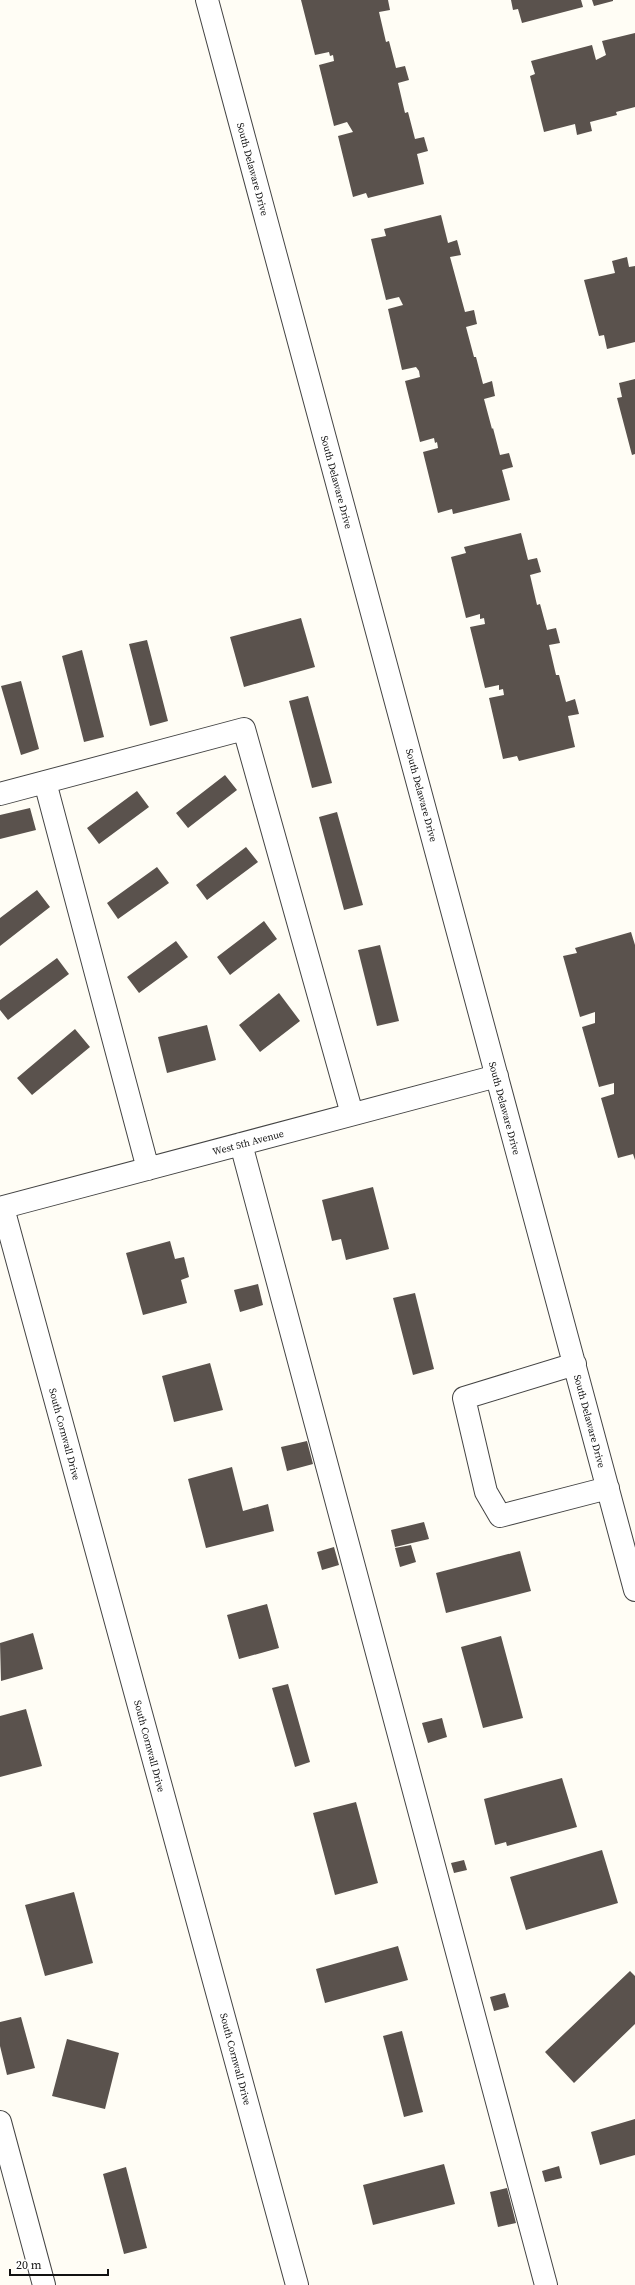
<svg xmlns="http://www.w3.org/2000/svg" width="635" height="2285" viewBox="0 0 635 2285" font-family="'Source Serif 4',serif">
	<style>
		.building { fill: #5a524d }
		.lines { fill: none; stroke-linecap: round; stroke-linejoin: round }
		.minor-casing { stroke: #444; stroke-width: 24 }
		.minor { stroke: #fff; stroke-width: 22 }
		.labels { text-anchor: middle; stroke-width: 4; stroke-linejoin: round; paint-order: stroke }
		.street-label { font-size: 10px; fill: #111; stroke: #fff }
	</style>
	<rect width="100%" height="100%" fill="#fffdf5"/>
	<path class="building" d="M301 0H388L390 10 379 12 386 42 389 41 396 68 405 66 409 80 398 83 405 113 408 112 415 139 424 137 428 151 417 154 424 184 368 198 366 193 353 197 338 136 353 132 347 122 334 126 319 65 334 61 333 55 330 56 329 52 315 55Z
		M511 0H581L583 7 522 23 518 9 513 10Z
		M592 0H613V1L594 6Z
		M635 33V107L616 112 617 115 590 122 592 131 577 135 575 124 544 132 530 76 535 74 531 61 592 45 596 60 606 55 602 41Z
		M441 215 448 243 457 240 461 255 450 257 465 312 474 310 477 324 466 327 474 357H476L483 384 492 381 495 396 484 399 492 429 493 428 500 455 509 453 513 467 502 470 510 500 453 514 452 509 438 513 423 452 438 448 437 442 435 443 434 438 420 442 405 381 420 377 419 371 416 367 402 370 388 309 403 305 399 297 386 300 371 239 386 236 384 229Z
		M627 257 629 267 635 266V342L607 349 604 335 599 336 584 280 615 273 612 261Z
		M635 379V454L632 455 617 398 622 397 619 383Z
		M521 533 528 560 537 558 541 572 530 575 537 605 540 604 547 630 556 628 560 643 549 645 556 675H559L566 702 575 699 579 714 568 716 575 747 519 761 517 756 503 759 489 698 504 695 503 689 499 690V685L485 688 470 627 485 624 484 618 480 619V614L466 618 451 557 466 553 464 547Z
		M301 618 315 667 244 687 230 637Z
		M147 640 168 721 150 726 129 644Z
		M82 650 104 737 84 742 62 656Z
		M21 681 39 749 21 755 1 686Z
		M308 696 332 783 312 788 289 701Z
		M225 775 237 790 188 828 176 813Z
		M137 791 149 807 99 844 87 828Z
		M30 808 36 830 0 839V815Z
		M337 812 363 905 344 910 319 817Z
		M246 847 258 862 207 900 196 885Z
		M157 867 169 883 118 919 107 903Z
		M37 890 50 907 0 946V918Z
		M264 921 277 939 230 975 217 957Z
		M631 932 635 945V1160L633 1154 618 1158 601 1098 614 1094V1083L599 1087 582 1027 595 1023V1012L580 1017 563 956 577 953 575 948Z
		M176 941 188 957 139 993 127 977Z
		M380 945 399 1021 377 1026 358 950Z
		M57 958 69 974 8 1020 0 1010V1000Z
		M279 993 300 1021 260 1052 239 1025Z
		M207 1025 216 1060 167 1073 158 1037Z
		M75 1029 90 1047 32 1095 17 1078Z
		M373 1187 389 1249 346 1260 341 1239 332 1241 322 1200Z
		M170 1241 175 1259 184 1257 189 1277 181 1280 187 1303 143 1315 126 1253Z
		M258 1284 263 1305 240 1312 234 1290Z
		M415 1293 434 1369 413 1375 393 1298Z
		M210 1363 223 1410 174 1422 162 1376Z
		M307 1441 313 1464 287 1471 281 1447Z
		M232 1467 243 1511 268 1504 274 1531 206 1548 188 1479Z
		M424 1522 429 1539 395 1547 391 1530Z
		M411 1545 416 1562 400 1567 395 1548Z
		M334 1547 339 1565 322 1570 317 1552Z
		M520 1551 531 1591 446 1613 436 1573Z
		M267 1604 279 1648 239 1659 227 1615Z
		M33 1633 43 1669 1 1681 0 1643Z
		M501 1636 523 1718 483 1728 461 1647Z
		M288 1684 310 1762 295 1767 272 1688Z
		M26 1709 42 1766 0 1777V1716Z
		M442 1718 447 1737 428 1743 422 1723Z
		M562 1778 577 1827 507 1846 506 1842 495 1845 484 1799Z
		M356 1802 378 1883 335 1895 313 1813Z
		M602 1850 618 1903 526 1930 510 1877Z
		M464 1860 467 1870 454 1873 451 1863Z
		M74 1892 93 1963 45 1976 25 1905Z
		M398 1946 408 1980 325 2003 316 1969Z
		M630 1971 635 1976V2024L574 2083 545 2052Z
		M505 1993 509 2007 494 2011 490 1997Z
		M21 2017 35 2068 7 2075 0 2046V2022Z
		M402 2031 423 2112 404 2117 383 2036Z
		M67 2039 119 2053 105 2109 52 2096Z
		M635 2119V2155L600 2165 591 2132Z
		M444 2164 455 2204 373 2225 363 2185Z
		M559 2166 562 2178 545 2182 542 2171Z
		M126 2167 147 2248 124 2254 103 2174Z
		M507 2188 516 2223 498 2227 490 2192Z"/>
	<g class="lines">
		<g class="minor-casing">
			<path id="minor" d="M207 0 635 1590
				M45 782 148 1169
				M0 794 244 729 352 1114
				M241 1144 546 2285
				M0 1208 497 1076
				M3 1208 297 2285
				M575 1364 464 1398 486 1492 500 1516 608 1488
				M0 2122 44 2285"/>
		</g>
		<use href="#minor" class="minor"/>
	</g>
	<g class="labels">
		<g class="street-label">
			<text transform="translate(253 169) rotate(75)" y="4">South Delaware Drive</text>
			<text transform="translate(337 482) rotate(75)" y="4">South Delaware Drive</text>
			<text transform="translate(422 795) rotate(75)" y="4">South Delaware Drive</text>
			<text transform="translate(505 1108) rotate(75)" y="4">South Delaware Drive</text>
			<text transform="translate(248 1142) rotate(-15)" y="4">West 5th Avenue</text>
			<text transform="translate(590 1421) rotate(75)" y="4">South Delaware Drive</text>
			<text transform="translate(65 1434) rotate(75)" y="4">South Cornwall Drive</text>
			<text transform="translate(150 1746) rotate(75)" y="4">South Cornwall Drive</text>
			<text transform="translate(236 2059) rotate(75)" y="4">South Cornwall Drive</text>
		</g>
	</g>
	<path d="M10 2269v6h98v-6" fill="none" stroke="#111111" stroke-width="2"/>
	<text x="16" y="2269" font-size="12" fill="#111111" stroke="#ffffff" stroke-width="3" paint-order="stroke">20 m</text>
</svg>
